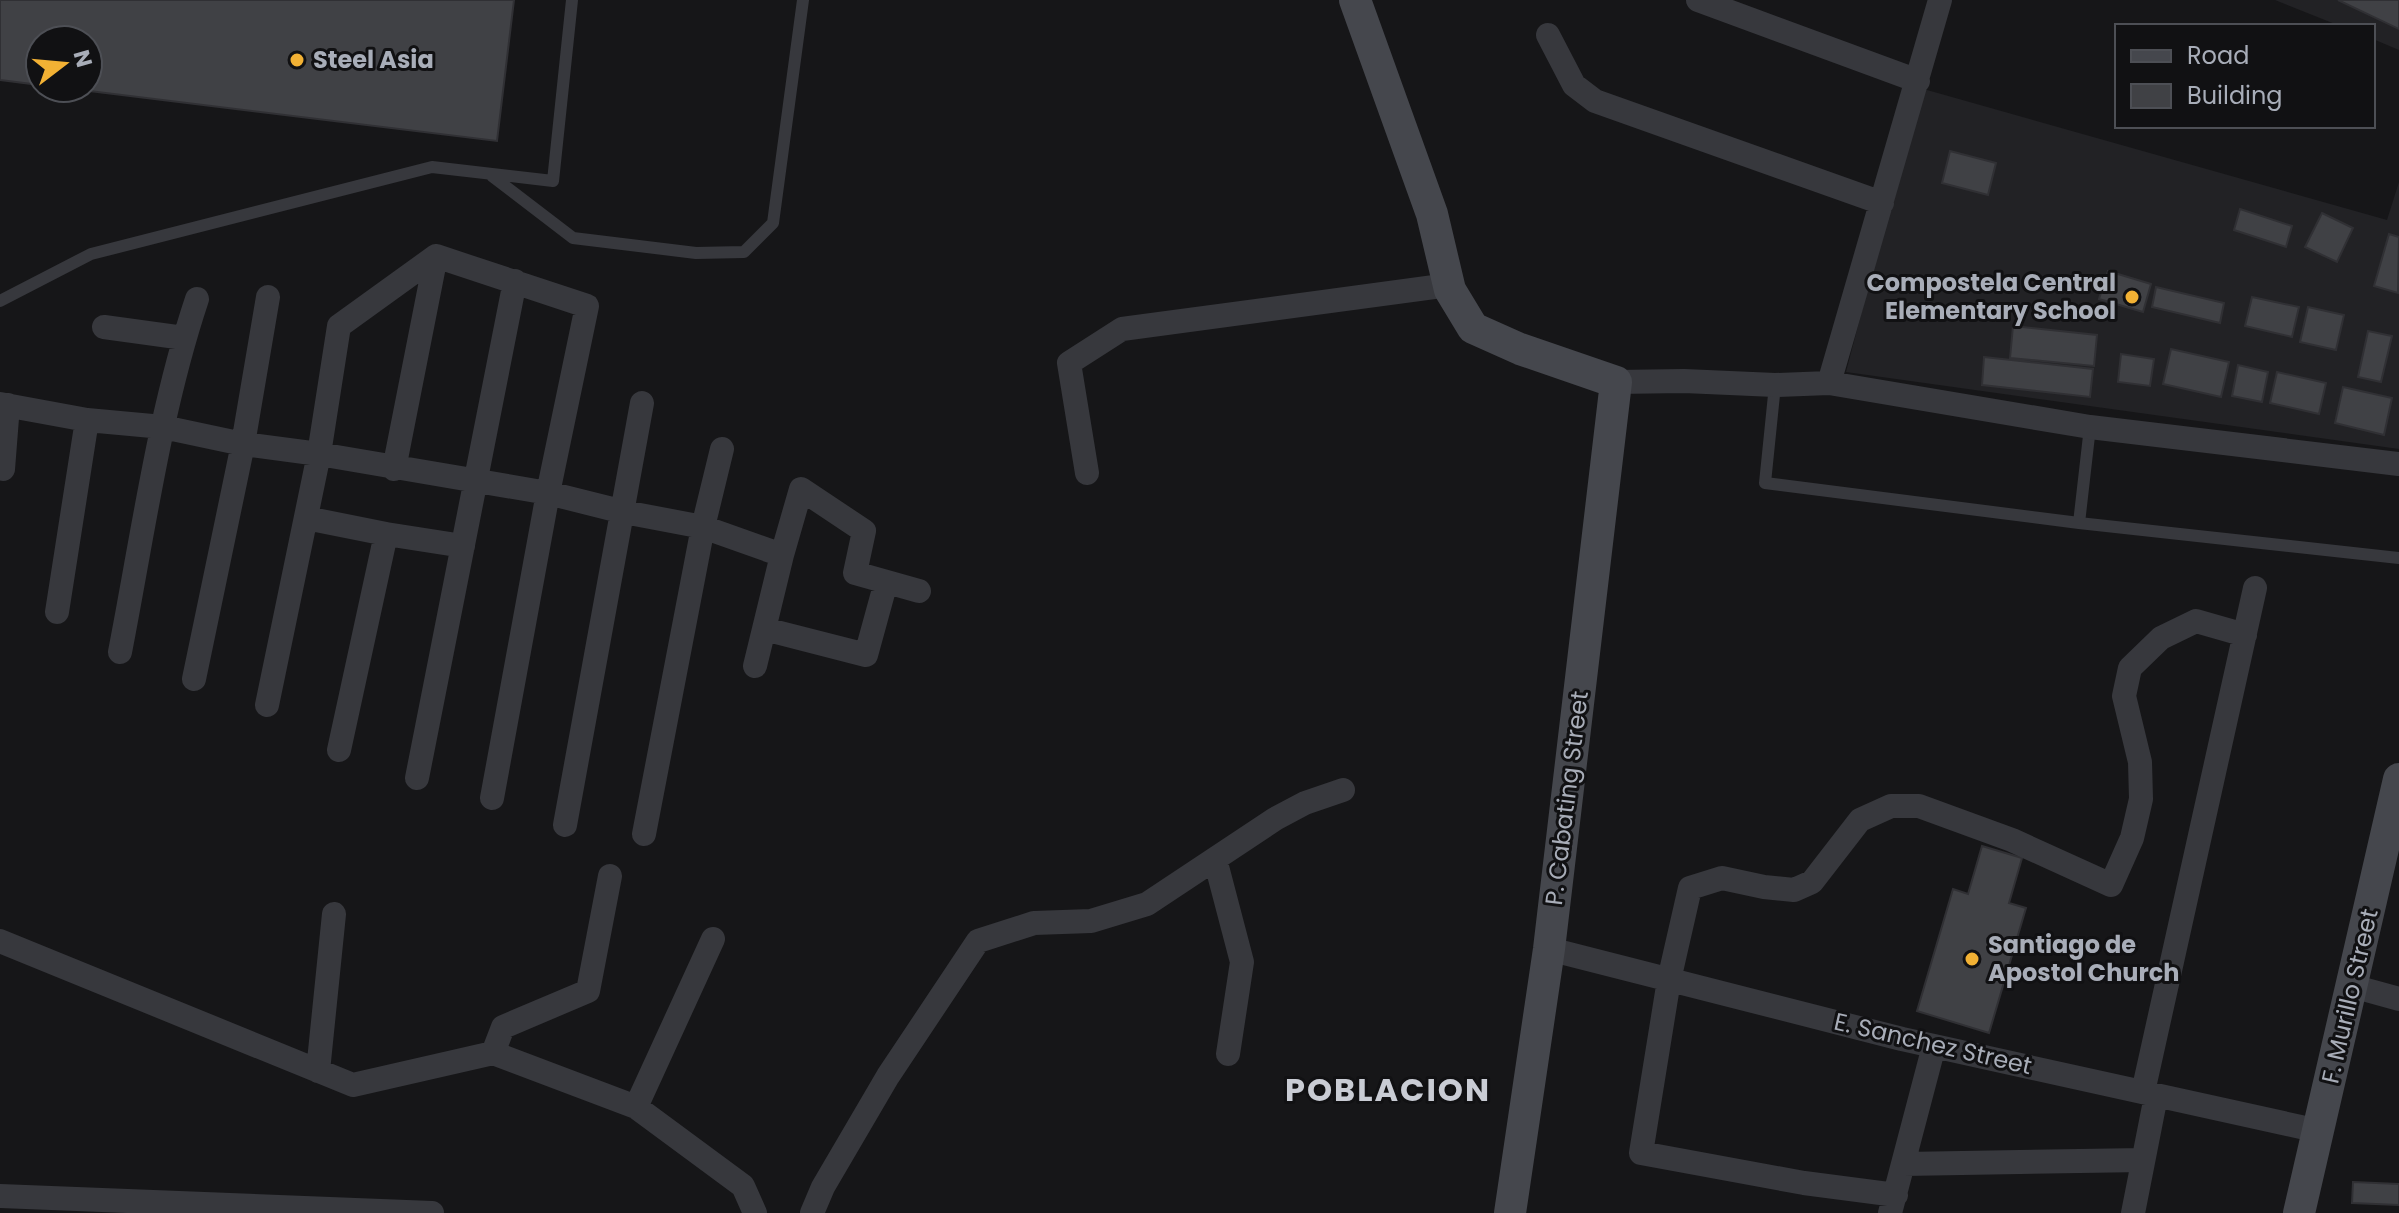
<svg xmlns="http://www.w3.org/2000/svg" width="2399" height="1213" viewBox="0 0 2399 1213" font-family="Poppins,sans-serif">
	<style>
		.built { fill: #222225 }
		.building { fill: #404145; stroke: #303034; stroke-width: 2 }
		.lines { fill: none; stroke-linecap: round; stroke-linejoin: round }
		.lane { stroke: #37383d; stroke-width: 12 }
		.street { stroke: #37383d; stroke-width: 24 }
		.secondary { stroke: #45474d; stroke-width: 32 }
		.poi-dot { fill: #f2b134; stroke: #111113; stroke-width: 3 }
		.labels { text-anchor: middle; stroke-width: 6; stroke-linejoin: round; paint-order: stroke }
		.poi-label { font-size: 24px; font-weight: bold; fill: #a8adb8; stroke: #111113; text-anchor: start }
		.street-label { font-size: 24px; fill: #a8adb8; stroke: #111113 }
		.district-label { font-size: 32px; font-weight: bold; letter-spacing: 2px; fill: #c9ccd4; stroke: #111113 }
	</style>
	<rect width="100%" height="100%" fill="#161618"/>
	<path class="built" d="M2275 0H2399V50L2373 39V26H2340Z
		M1920 88 2387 220 2399 182V449L1846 372Z"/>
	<path class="building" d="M0 0H514L497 141 65 88H88V40H40V85L0 80Z
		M2338 0H2399V29Z
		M1950 151 1996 163 1988 195 1942 183Z
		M2240 209 2292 226 2286 247 2234 230Z
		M2322 213 2353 228 2337 262 2305 247Z
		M2389 234 2399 237 2398 293 2374 286Z
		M2108 271 2151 284 2143 312 2099 299Z
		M2156 287 2224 303 2220 323 2152 307Z
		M2252 297 2299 307 2292 337 2245 326Z
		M2308 307 2344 315 2336 350 2300 342Z
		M2013 326 2097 335 2094 366 2010 358Z
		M2368 331 2392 336 2381 382 2358 377Z
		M2171 349 2229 362 2221 397 2163 384Z
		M2121 354 2154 359 2150 386 2118 382Z
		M1984 357 2093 369 2090 397 1982 385Z
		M2238 365 2268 372 2262 402 2232 396Z
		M2277 372 2326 383 2319 414 2270 403Z
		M2343 387 2392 398 2384 435 2335 423Z
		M1982 846 2022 858 2009 903 2026 908 1989 1033 1917 1011 1953 889 1968 894Z
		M2353 1182 2399 1184V1205L2352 1203Z"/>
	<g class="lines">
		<path class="lane" d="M492 176 573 238 696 253 744 252 773 223 803 0
			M0 301 91 254 432 167 553 181 572 0
			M1775 385 1765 483 2079 523
			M2090 427 2079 523 2399 558"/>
		<path class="street" d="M1698 0 1918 81
			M1548 35 1574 85 1595 101 1882 203
			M104 327 184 338
			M1616 382 1684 381 1775 385 1829 383 2090 427 2399 464
			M1829 383 1940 0
			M0 404 87 420 163 427 243 444 319 454 548 493 624 512 703 527 782 555
			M0 468 3 469 8 405
			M394 469 436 256
			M1087 473 1069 363 1122 329 1449 285
			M306 518 386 534 339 750
			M386 534 463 546
			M57 612 87 420
			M764 629 866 655 886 582
			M120 652C143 534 159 413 197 299
			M755 666 782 555 801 489 864 531 855 573 919 591
			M194 679 243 444 268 297
			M267 705 319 454 339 326 436 256 587 306 548 493 492 798
			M417 778 515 281
			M565 825 642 403
			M644 834 703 527 722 449
			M1215 859 1242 962 1228 1054
			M0 941 353 1085 493 1053 636 1107 743 1186 755 1213
			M1549 949 1902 1039 2319 1131
			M2352 986 2399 999
			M493 1053 503 1027 588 991 610 876
			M318 1071 334 914
			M2143 1092 2255 588
			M636 1107 713 939
			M1904 1164 2143 1160
			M1896 1195 1804 1183 1641 1153 1669 980 1690 888 1722 878 1764 887 1794 890 1812 882 1860 820 1891 806H1919L2012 840 2111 885 2132 838 2141 799 2140 762 2124 696 2130 668 2161 638 2196 621 2245 635
			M0 1196 432 1213
			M812 1213 823 1187 888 1076 978 941 1034 923 1091 921 1147 904 1275 819 1305 803 1343 790
			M1890 1213 1934 1046
			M2133 1213 2156 1096"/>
		<path class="secondary" d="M1355 0 1432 214 1450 290 1473 328 1520 349 1616 382 1549 949 1510 1213
			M2299 1213 2399 779"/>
	</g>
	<g class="poi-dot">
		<circle cx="297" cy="60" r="8"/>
		<circle cx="2132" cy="297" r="8"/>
		<circle cx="1972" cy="959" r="8"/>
	</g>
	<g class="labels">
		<g class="poi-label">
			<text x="313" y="68">Steel Asia</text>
			<text x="2116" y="291" text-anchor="end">Compostela Central<tspan x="2116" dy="28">Elementary School</tspan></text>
			<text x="1988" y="953">Santiago de<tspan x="1988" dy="28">Apostol Church</tspan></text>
		</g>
		<g class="street-label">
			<text transform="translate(1567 798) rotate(-83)" y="8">P. Cabating Street</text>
			<text transform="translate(2350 996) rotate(-77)" y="8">F. Murillo Street</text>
			<text transform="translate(1933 1044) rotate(13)" y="8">E. Sanchez Street</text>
		</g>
		<g class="district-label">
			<text x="1388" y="1101">POBLACION</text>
		</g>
	</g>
	<rect x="2115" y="24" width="260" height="104" fill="#111113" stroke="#4d4f55" stroke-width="2"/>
	<rect x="2131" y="50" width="40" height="12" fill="#45474d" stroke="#4d4f55" stroke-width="2"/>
	<text x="2187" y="64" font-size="24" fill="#a8adb8">Road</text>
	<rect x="2131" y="84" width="40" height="24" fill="#404145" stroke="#4d4f55" stroke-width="2"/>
	<text x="2187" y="104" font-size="24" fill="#a8adb8">Building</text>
	<g transform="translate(64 64) rotate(74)"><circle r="38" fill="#111113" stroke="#4d4f55" stroke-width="2"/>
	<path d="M0-6L14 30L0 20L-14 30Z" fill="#f2b134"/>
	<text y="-12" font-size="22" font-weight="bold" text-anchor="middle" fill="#a8adb8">N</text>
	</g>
</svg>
